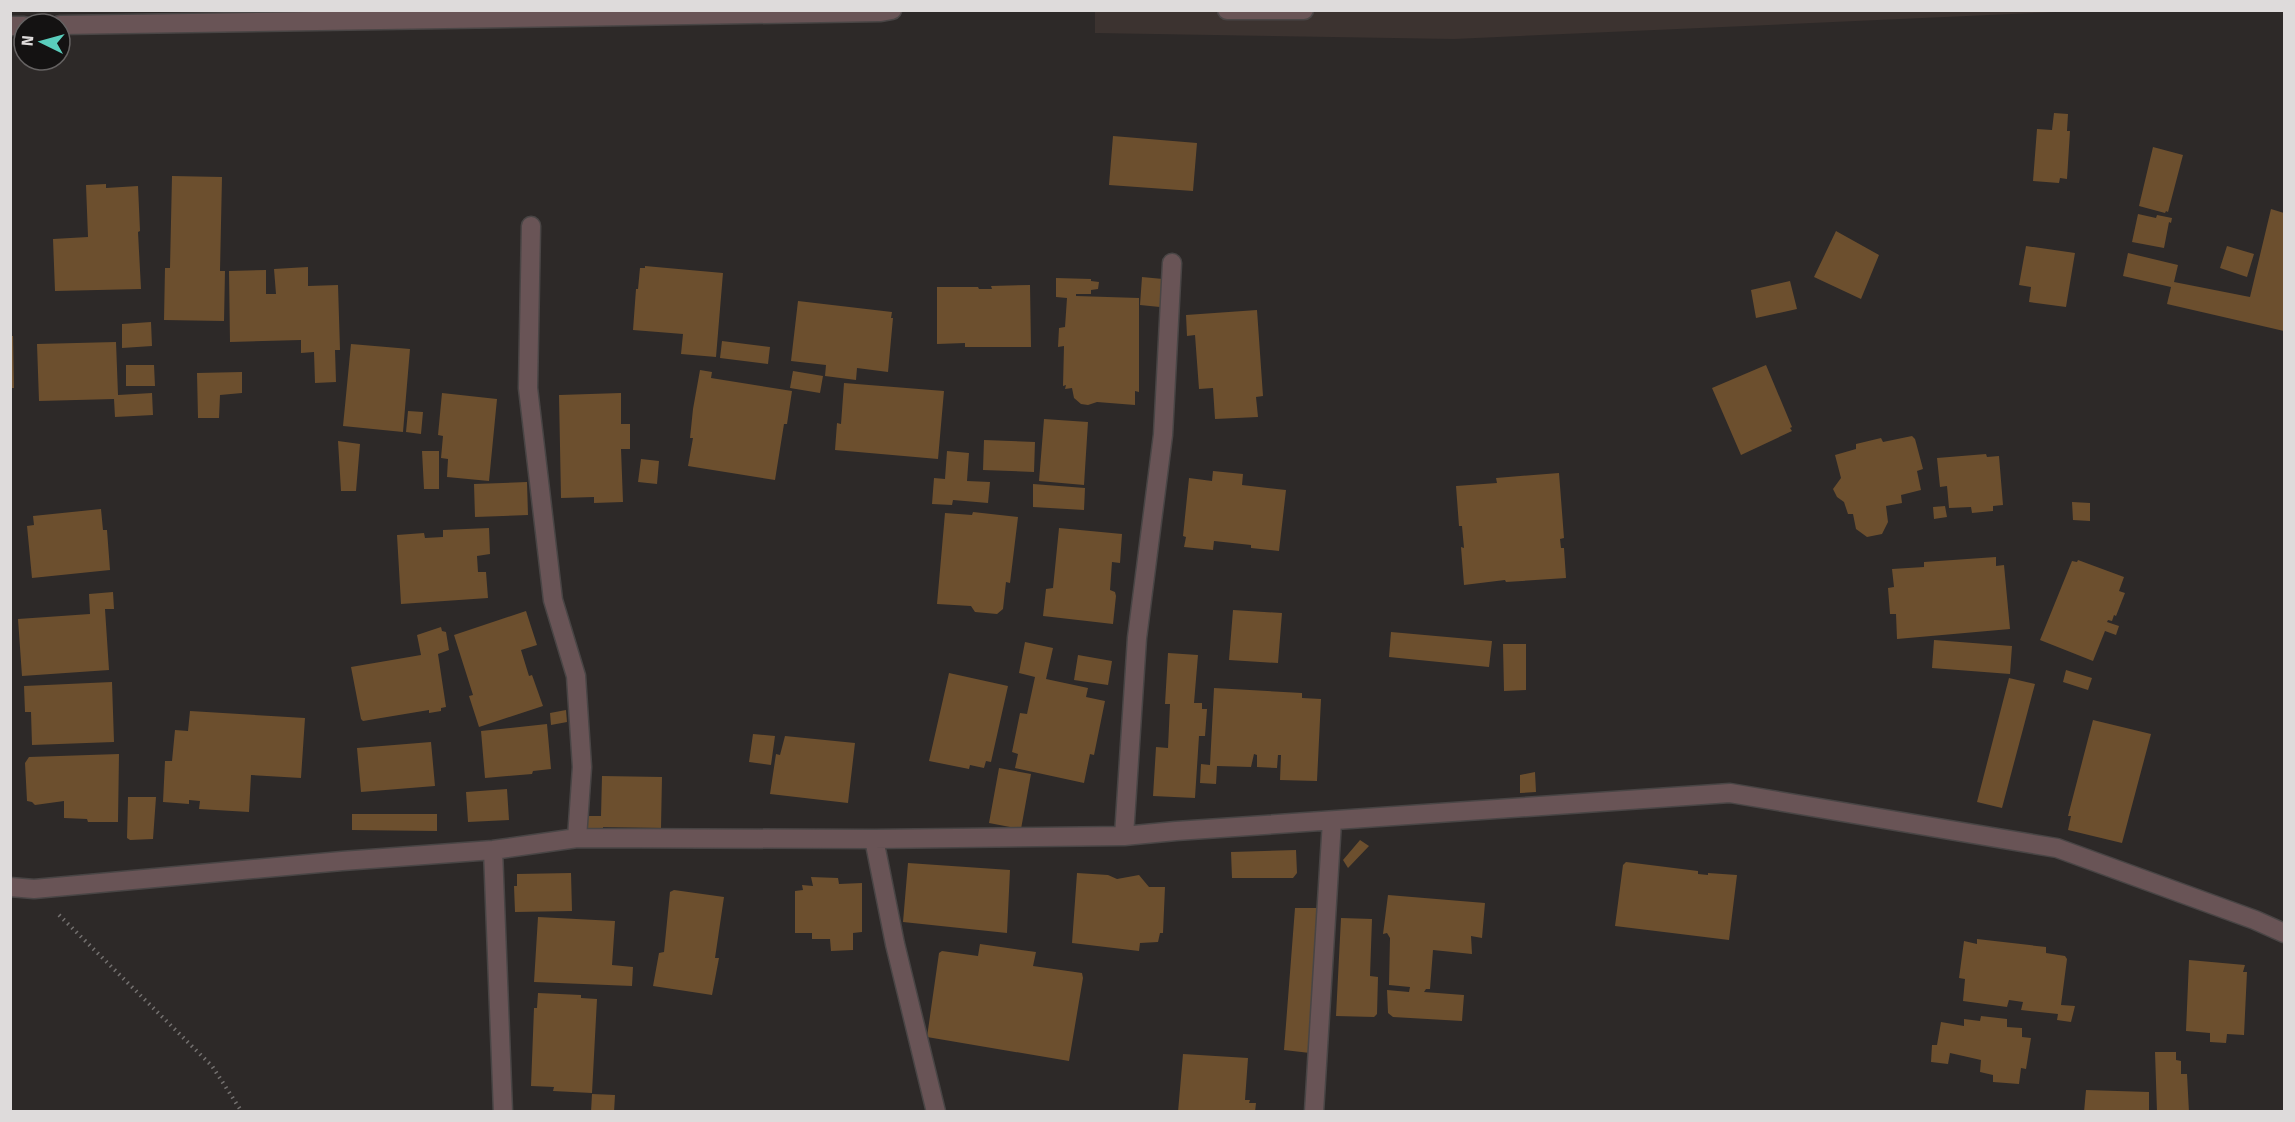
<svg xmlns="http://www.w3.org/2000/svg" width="2295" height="1122" viewBox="0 0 2295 1122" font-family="'Fira Sans',sans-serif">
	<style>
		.built { fill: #3c3330 }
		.building { fill: #6c4f2e }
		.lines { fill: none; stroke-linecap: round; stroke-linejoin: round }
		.minor-casing { stroke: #494545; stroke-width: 21 }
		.path { stroke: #747170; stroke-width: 4; stroke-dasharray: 1.5 4.5; stroke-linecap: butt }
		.minor { stroke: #695456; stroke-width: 18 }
	</style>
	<rect width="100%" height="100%" fill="#2d2928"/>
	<path class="built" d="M1095 11H2079L1454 39 1095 33Z"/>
	<path class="building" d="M2054 113 2068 114 2067 131H2070L2067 179 2060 178 2059 183 2033 181 2037 129 2052 130Z
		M1113 136 1197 143 1193 191 1109 185Z
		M2153 147 2183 155 2168 212 2166 211 2165 213 2139 206Z
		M172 176 222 177 220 271H225L224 321 164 320 165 268H170Z
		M106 184V188L138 186 140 231 138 232 141 289 55 291 53 239 88 237 86 185Z
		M2271 209 2284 213V331L2167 304 2171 287 2123 276 2128 253 2178 265 2174 282 2250 297Z
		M2138 214 2156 218 2157 215 2172 218 2171 223 2169 222 2164 248 2132 242Z
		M1836 231 1879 255 1861 299 1814 277Z
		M2026 246 2075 253 2066 307 2029 302 2031 287 2019 285Z
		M2227 246 2254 254 2247 277 2220 268Z
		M645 266 723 273 716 357 681 354 683 334 633 330 636 289H638L640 268H645Z
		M308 267V286L338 285 340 350H335L336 382 315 383 314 352 301 353V340L230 342 229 271 266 270V294H276L274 269Z
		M1142 277 1163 279 1160 307 1140 305Z
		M1056 278 1091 279V281L1099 282 1098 289 1091 290V294H1076V296L1139 298V392L1135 391V405L1097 402 1088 405 1081 404 1074 398 1072 388 1065 389 1066 385 1063 386 1064 346 1058 347 1059 328 1065 327 1067 298 1056 297Z
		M1790 281 1797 309 1756 318 1751 290Z
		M1030 285 1031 347H965V343L937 344V287H978L979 289H992L991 286Z
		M798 301 892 312 891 318H893L888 372 857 368 856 380 825 376 826 365 791 361Z
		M1257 310 1263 396 1256 397 1258 417 1215 419 1213 388 1199 389 1195 335 1187 336 1186 315Z
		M151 322 152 346 122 348V324Z
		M10 336H13L14 388H10Z
		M722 341 770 347 768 364 720 358Z
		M116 342 118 395 152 393 153 415 115 417 114 399 39 401 37 344Z
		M351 344 410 349 403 432 343 426Z
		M126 365H154L155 386H126Z
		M1766 365 1792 427 1790 428 1792 431 1741 455 1712 388Z
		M700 370 712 372 711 378 792 391 787 424H784L775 480 688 466 693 438H690L693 409Z
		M793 371 823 376 820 393 790 388Z
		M242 372V393L220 395 219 418H198L197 373Z
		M844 383 944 391 938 459 835 450 837 423 841 424Z
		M442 393 497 399 489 481 447 477 448 459 441 458 443 436 438 435Z
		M621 393V424H630V449H621L623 502 594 503V497L561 498 559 395Z
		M408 411 423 412 421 434 406 432Z
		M1044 419 1088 422 1084 485 1039 481Z
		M1912 436 1915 439 1923 469 1917 471 1921 490 1901 495 1902 503 1886 506 1888 522 1882 534 1867 537 1856 529 1853 514H1848L1844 502 1837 497 1833 489 1841 478 1835 455 1856 449V444L1881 438 1883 442Z
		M984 440 1035 442 1034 472 983 470Z
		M338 441 360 444 356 491H341Z
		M422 451H439V489H424Z
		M947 451 969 453 967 481 990 482 988 503 953 500 952 505 932 504 934 478 945 479Z
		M1986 454 1987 457 1999 456 2003 505 1993 506V511L1972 513 1971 507 1949 508 1947 486 1940 487 1937 458Z
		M641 459 659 461 657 484 638 482Z
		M1213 471 1243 474 1242 485 1286 490 1279 551 1251 548V545L1214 541 1213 550 1184 547 1186 537 1183 536 1189 478 1212 481Z
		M1559 473 1564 538 1560 539 1561 548H1564L1566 578 1506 582 1505 580 1464 585 1461 547 1464 548 1462 526H1459L1456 486 1497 483 1496 478Z
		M527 482 528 515 475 517 474 484Z
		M1033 484 1085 488 1084 510 1033 507Z
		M2072 502 2090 503V521L2073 520Z
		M1945 506 1947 517 1934 519 1933 507Z
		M101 509 103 530H107L110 570 32 578 27 526 34 525 33 516Z
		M973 512 1018 517 1010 583 1006 582 1003 609 997 614 975 612 971 606 937 604 945 513 972 515Z
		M489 528 490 554 477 556 478 572H486L488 598 401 604 397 535 424 533 425 538 443 537V530Z
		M1059 528 1122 534 1120 563 1112 562 1110 590 1115 592 1116 596 1113 624 1043 616 1046 589 1053 588Z
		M1996 557V566L2004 565 2010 629 1897 639 1896 614H1890L1888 588 1894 587 1892 569 1924 567V562Z
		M2078 560 2124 577 2119 591 2125 593 2116 616 2114 615 2112 621 2108 620 2107 622 2119 626 2116 635 2105 631 2093 661 2040 640 2072 561 2077 562Z
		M113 592 114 609H105L109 670 22 676 18 619 90 614 89 594Z
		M1233 610 1282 613 1278 663 1229 660Z
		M526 611 537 645 521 650 529 676 532 675 543 706 479 727 469 696 473 695 454 635Z
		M441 627 442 631 446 632 449 650 438 654 446 707 441 708V711L429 713V710L363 721 361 719 351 667 421 655 417 635Z
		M1391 632 1492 641 1489 667 1389 657Z
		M1934 640 2012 646 2010 674 1932 668Z
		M1025 642 1053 648 1046 679 1088 688 1086 697 1105 701 1094 755 1090 754 1084 783 1015 768 1018 754 1012 752 1020 713 1027 714 1035 677 1019 673Z
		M1503 644H1526V690L1504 691Z
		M1168 653 1198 655 1194 703H1202V709H1207L1205 736H1199L1195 798 1153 796 1156 747 1168 748 1170 704H1165Z
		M1078 655 1112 661 1108 685 1074 680Z
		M2066 670 2092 678 2088 690 2063 682Z
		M949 673 1008 686 991 762 986 761 984 768 970 765 969 769 929 761Z
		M2009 678 2035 684 2002 808 1977 802Z
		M112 682 114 742 32 745 31 712H25L24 686Z
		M1214 688 1302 693V698L1321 699 1317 781 1280 780 1281 755H1278L1277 768 1257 767V755L1254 754 1251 767 1217 766 1216 784 1200 783 1201 764 1210 765Z
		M566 710 567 722 551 725 550 713Z
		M190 711 305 718 301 778 251 775 249 812 199 809 200 801 189 800V804L163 802 165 761H172L175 730 188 731Z
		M2093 720 2151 734 2122 843 2068 830 2071 816H2068Z
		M547 724 551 769 533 771 532 774 485 778 481 731Z
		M753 734 775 736 771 765 749 762Z
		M785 736 855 743 848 803 770 794 776 754 780 755Z
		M431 742 435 786 361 792 357 748Z
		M119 754 118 822H88L87 819 64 818V801L35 805 32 802 27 801 25 763 29 757Z
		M999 768 1031 774 1021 829 989 823Z
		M1535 772 1536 792 1520 793V775Z
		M602 776 662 777 661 828 603 827V838L581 837 582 816H601Z
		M507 789 509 820 468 822 466 792Z
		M128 797H156L153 839 130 840 127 838Z
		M352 814H437V831L352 830Z
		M1360 840 1369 846 1348 868 1343 860Z
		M1296 850 1297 873 1293 878H1232L1231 852Z
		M1626 862 1698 871V874L1708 875V873L1737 875 1729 940 1615 926 1623 865Z
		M908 863 1010 870 1007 933 903 922Z
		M571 873 572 911 515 912 514 886H517V874Z
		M1077 873 1108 875 1117 879 1139 875 1149 887H1165L1163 933H1160L1158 942 1140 943 1139 951 1072 943Z
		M811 877 838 878 839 884 862 883V932L853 933V950L831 951 830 939H812V933H795V891L803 890 802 885 813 886Z
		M674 890 724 897 715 958H719L712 995 653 986 659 953 664 952 670 892Z
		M1388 895 1485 903 1482 938 1471 936 1472 954 1433 950 1430 989H1426L1424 992 1464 995 1462 1021 1393 1017 1388 1013 1387 990 1409 992 1410 987 1389 985 1390 938 1387 933 1383 934Z
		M1295 908H1318L1310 1053 1284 1050Z
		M538 917 615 921 612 965 633 967 632 986 534 982Z
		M1341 918 1372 919 1370 976 1378 977 1377 1014 1374 1017 1336 1016Z
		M1977 939 2046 947V953L2065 956 2067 959 2061 1005 2075 1006 2071 1022 2057 1020 2058 1014 2021 1010 2023 1002 2009 1000 2007 1007 1963 1001 1965 979 1959 978 1964 941 1977 944Z
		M980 944 1036 952 1033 966 1082 973 1083 978 1069 1061 927 1037 939 953 942 951 978 956Z
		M2189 960 2245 965 2243 972H2247L2244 1035 2227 1034 2226 1043 2210 1042V1033L2186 1031Z
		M538 993 581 995V998L597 999 592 1093 553 1091 554 1087 531 1086 534 1008H537Z
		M1981 1016 2007 1019V1027L2022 1028V1037L2031 1038 2026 1069 2021 1068 2019 1084 1993 1082V1075L1980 1072 1981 1060 1950 1053 1948 1064 1931 1062 1932 1045H1937L1941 1022 1964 1026V1019L1980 1021Z
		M2155 1052H2176V1060L2181 1061V1074H2187L2189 1112H2157Z
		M1183 1054 1248 1058 1245 1100H1250L1249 1103H1256L1255 1112H1178Z
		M2086 1090 2149 1092V1112H2084Z
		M592 1094 615 1095 614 1112H591Z"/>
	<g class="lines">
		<g class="minor-casing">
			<path id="minor" d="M1227 10H1304
				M60 25 881 12 892 10
				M10 26H24
				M531 226 528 388 553 600 576 676 582 767 577 838
				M1124 836 1137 638 1163 435 1172 263
				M874 839 895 944 936 1112
				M493 850 503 1112
				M10 887 34 889 342 861 493 850 577 838 874 839 1124 836 1176 831 1730 793 2057 848 2255 920 2284 933
				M1314 1112 1332 821"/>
		</g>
		<path class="path" d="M59 915 212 1066 242 1112"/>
		<use href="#minor" class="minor"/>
	</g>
	<rect width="2295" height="1122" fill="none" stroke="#dedbdb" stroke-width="24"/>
	<g transform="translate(42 42) rotate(275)"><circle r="28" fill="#141212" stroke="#656262" stroke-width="1.5"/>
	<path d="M0-4.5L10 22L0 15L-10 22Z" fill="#5acebd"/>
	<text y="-9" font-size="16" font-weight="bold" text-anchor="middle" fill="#dedbdb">N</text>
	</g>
</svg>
